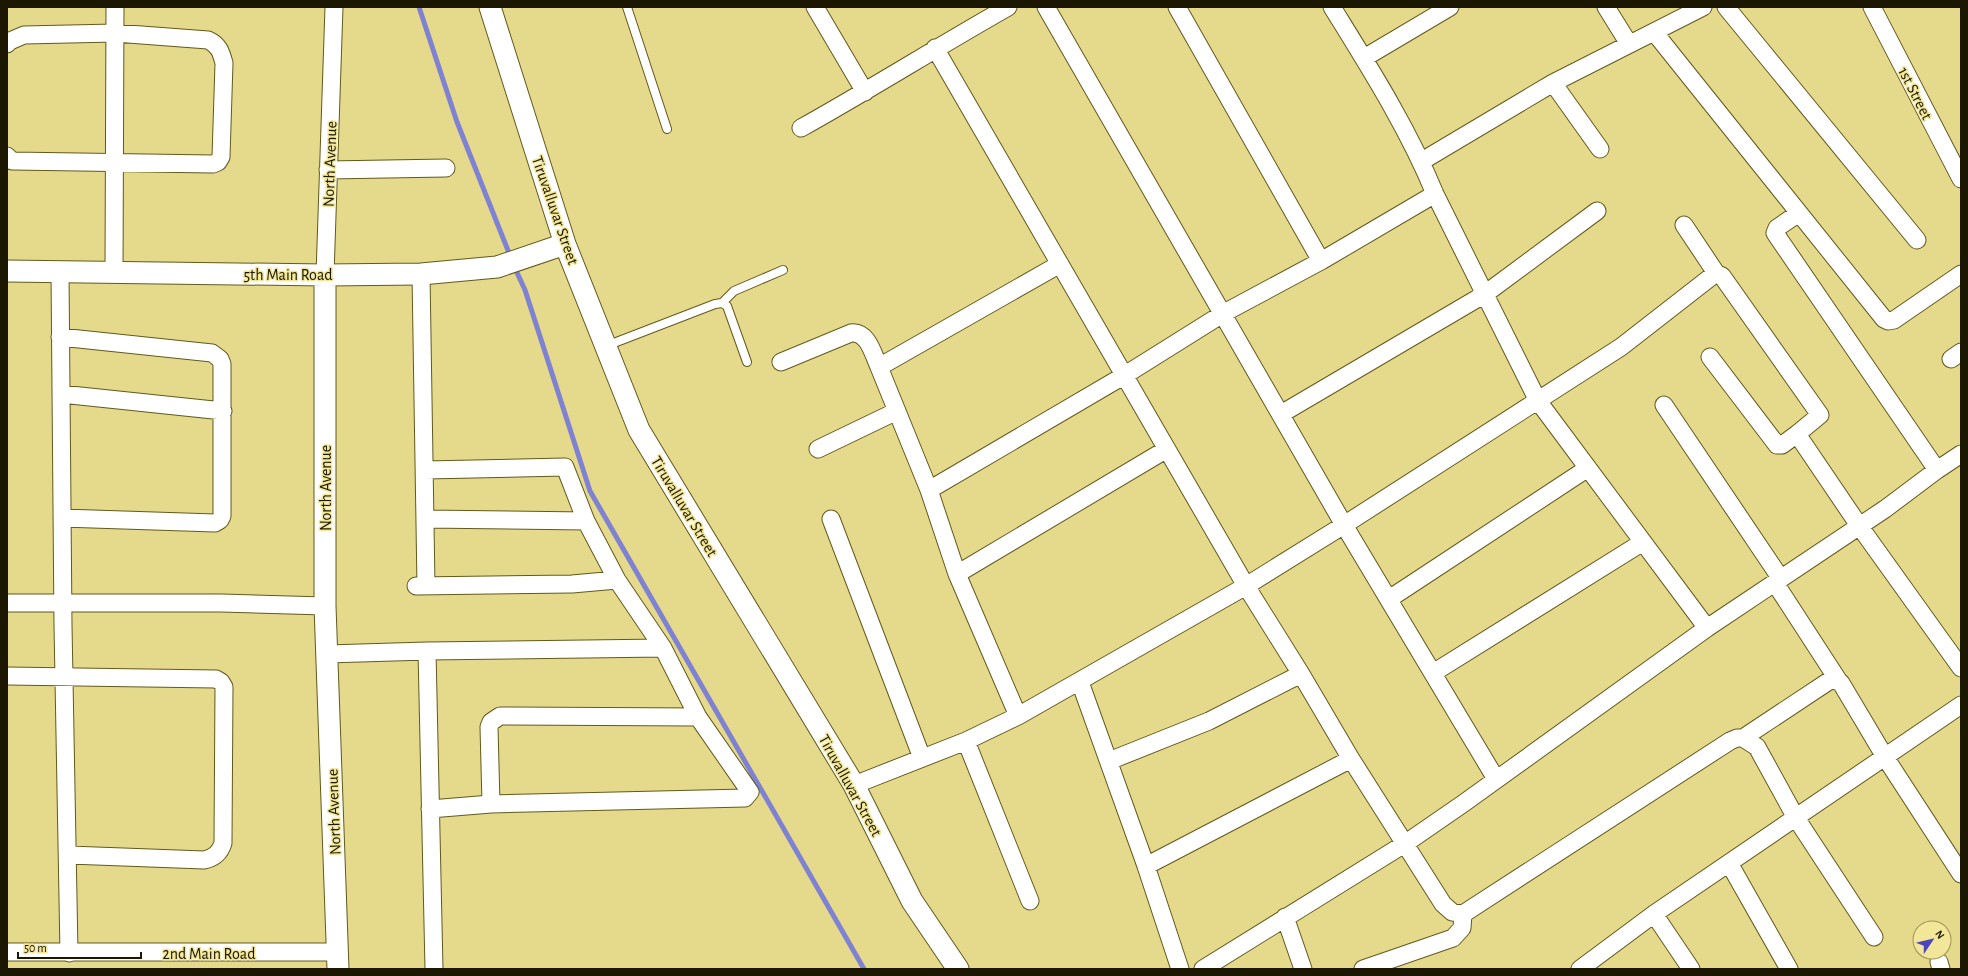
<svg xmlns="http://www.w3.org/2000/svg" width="1968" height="976" viewBox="0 0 1968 976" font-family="'Alegreya Sans',sans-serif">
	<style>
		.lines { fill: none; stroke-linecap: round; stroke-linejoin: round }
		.stream { stroke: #7f82d3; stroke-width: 5 }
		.service-casing { stroke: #62591d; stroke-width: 10 }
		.minor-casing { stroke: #62591d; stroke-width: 19 }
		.tertiary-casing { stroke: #62591d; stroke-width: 23 }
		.service { stroke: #fff; stroke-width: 8 }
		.minor { stroke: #fff; stroke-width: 17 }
		.tertiary { stroke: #fff; stroke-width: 21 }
		.labels { text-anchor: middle; stroke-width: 3; stroke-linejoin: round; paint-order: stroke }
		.street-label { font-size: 16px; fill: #1c1700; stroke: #f2e698 }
	</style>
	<rect width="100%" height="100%" fill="#e5d98b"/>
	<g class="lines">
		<path class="stream" d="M419 7 457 122 511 258
			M514 266 525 290 590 491 864 969"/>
		<g class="service-casing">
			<path id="service" d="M627 7 667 129
				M722 303 734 291 783 270
				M606 346 715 304 722 303 727 306 747 362"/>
		</g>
		<g class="minor-casing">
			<path id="minor" d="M815 7 865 92
				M1046 7 1344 525 1496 779
				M1177 7 1321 261
				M1332 7C1369 67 1408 128 1435 194L1538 401 1707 628
				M1606 7 1629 44
				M1726 7 1917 240
				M1872 7 1961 179
				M1654 32 1884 319 1888 321 1894 320 1961 274
				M7 44 10 41 24 35 115 33 208 40C219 45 221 52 224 63L221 157 218 162 213 164 12 161 7 156
				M935 48 1246 586 1301 674 1351 759 1443 904 1452 912 1463 914 1730 741 1737 738H1743L1832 679 1841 683 1885 757 1961 874
				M1364 58 1450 7
				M1553 83 1600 149
				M801 128C871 89 939 46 1008 7
				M1422 161 1553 83 1703 7
				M328 170 446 168
				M1799 213 1777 228 1775 233 1777 236 1937 470
				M1684 225 1716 273
				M60 272 63 625 69 953
				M114 272 115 7
				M421 274 426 586
				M325 275 334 7
				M60 337 212 353 220 359 222 364V516L220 520 215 523 62 518
				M1710 357 1777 445H1782L1797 434 1860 527 1961 668
				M1951 359 1961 352
				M781 362 851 333C868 331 873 354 879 367
				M61 394 223 411
				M1664 405 1781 579
				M1281 414 1485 294 1597 211
				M818 449 897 411
				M425 470 565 467 586 521 617 580 663 648 698 717 750 792 745 798 491 804
				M929 490 1125 375 1224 313 1321 261 1435 194
				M425 519 586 521
				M831 519 922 758
				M957 574 1167 449
				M1775 583 1838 680
				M416 586 572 584 617 580
				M1389 599 1588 468
				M7 603H221L325 606
				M427 651 434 969
				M327 654 427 651 663 648
				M1433 673 1643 542
				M7 676 216 679 221 682 224 687 223 843C220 853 214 858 204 860L69 855
				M1080 682 1146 866 1180 969
				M1018 716 957 574 929 490 879 367 1060 264
				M1743 738 1757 747 1796 818 1874 937
				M966 741 1030 901
				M1109 761 1209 721 1301 674
				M854 785 966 741 1018 716 1246 586 1344 525 1621 347 1716 273 1722 276 1820 415 1797 434
				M430 809 491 804 489 727 491 722 500 716 698 717
				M1729 863 1789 969
				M1146 866 1351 759
				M1654 914 1691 969
				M1285 917 1303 969
				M7 952H338
				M1939 962 1941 969
				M1203 969 1406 843 1464 803 1707 628 1885 509 1937 470 1961 454
				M1363 969 1453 938 1462 928 1463 914
				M1580 969 1654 914 1961 705"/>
		</g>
		<g class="tertiary-casing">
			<path id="tertiary" d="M490 7 565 244 639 430 854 785 912 901 958 969
				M7 271 325 275 421 274 497 267 565 244
				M325 275V606L338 969"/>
		</g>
		<use href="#service" class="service"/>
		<use href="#minor" class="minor"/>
		<use href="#tertiary" class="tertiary"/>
	</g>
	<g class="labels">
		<g class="street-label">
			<text transform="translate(1916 93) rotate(63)" y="6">1st Street</text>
			<text transform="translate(329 164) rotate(-88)" y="6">North Avenue</text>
			<text transform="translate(556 210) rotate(71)" y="6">Tiruvalluvar Street</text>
			<text x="288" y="280">5th Main Road</text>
			<text transform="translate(325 488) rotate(-90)" y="6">North Avenue</text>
			<text transform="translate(685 506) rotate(59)" y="6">Tiruvalluvar Street</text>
			<text transform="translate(851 785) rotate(61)" y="6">Tiruvalluvar Street</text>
			<text transform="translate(333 812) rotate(-92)" y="6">North Avenue</text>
			<text x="209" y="959">2nd Main Road</text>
		</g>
	</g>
	<rect width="1968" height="976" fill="none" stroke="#1c1700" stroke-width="16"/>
	<g transform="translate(1932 940) rotate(55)"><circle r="19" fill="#f2e698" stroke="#9c935b"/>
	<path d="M0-3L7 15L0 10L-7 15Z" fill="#4e44bb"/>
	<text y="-6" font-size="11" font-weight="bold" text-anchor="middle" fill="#1c1700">N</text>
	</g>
	<path d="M18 952v6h123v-6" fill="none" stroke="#1c1700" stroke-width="2"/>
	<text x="24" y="952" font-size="12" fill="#1c1700" stroke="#f2e698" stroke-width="3" paint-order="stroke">50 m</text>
</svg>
